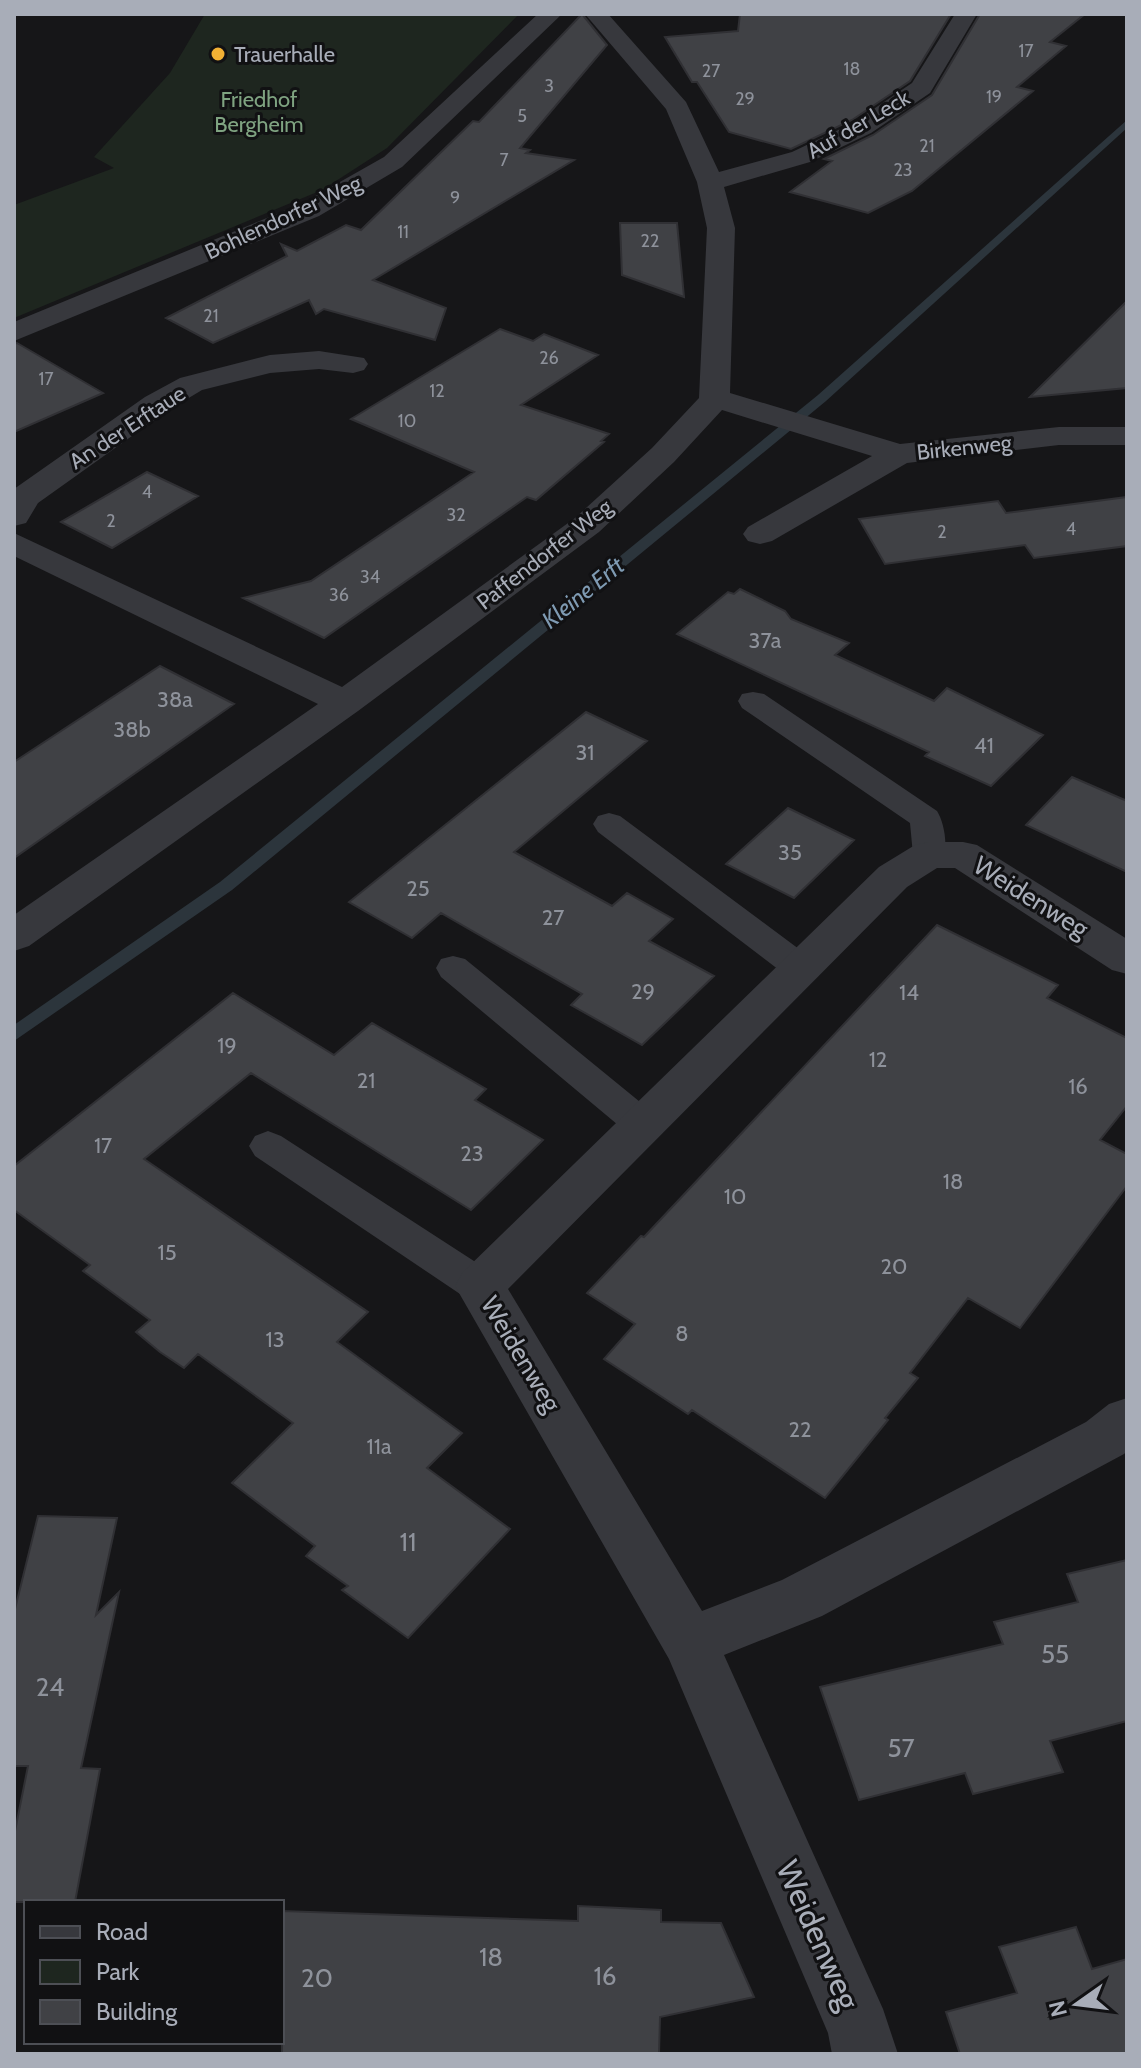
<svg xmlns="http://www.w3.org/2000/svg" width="1141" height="2068" viewBox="0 0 1141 2068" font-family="Cabin,sans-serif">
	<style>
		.green { fill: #1e261f }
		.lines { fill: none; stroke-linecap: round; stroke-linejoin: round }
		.stream { fill: #2c353c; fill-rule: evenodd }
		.building { fill: #404145; stroke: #303034; stroke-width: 2 }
		.service { fill: #37383d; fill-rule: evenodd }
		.minor { fill: #37383d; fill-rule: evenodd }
		.poi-dot { fill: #f2b134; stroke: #111113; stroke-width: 3 }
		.labels { text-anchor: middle; stroke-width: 6; stroke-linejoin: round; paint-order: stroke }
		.far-number-label { font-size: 18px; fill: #8e929b }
		.far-poi-label { font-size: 22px; fill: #a8adb8; stroke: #111113; text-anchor: start }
		.far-park-label { font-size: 22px; fill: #7fa381; stroke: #111113 }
		.far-street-label { font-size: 22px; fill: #a8adb8; stroke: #111113 }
		.number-label { font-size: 22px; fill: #8e929b }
		.far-water-label { font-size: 24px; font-style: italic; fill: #7f9bb3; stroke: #111113 }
		.street-label { font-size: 26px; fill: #a8adb8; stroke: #111113 }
		.near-number-label { font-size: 26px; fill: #8e929b }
		.near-street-label { font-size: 32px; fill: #a8adb8; stroke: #111113 }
	</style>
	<rect width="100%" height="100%" fill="#161618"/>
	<path class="green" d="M205 14H519L387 148 322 190 14 318V205L114 168 94 157 170 73Z"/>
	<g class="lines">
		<path class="stream" d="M1127 120V128L826 401 232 890 14 1041V1025L220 882 818 395Z"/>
	</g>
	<path class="building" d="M582 14 607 45 520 148 530 150 526 153 574 160 373 280 446 308 435 340 324 309 316 314 309 300 213 343 166 318 287 256 281 244 297 251 346 225 361 230 473 121 479 122Z
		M740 14H951L910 81 852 120 791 149 729 132 697 82H692L665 37 738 31Z
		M980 14H1085L1050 42 1066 46 1017 87 1033 91 912 191 868 213 790 192 832 161 824 159 873 135 932 95Z
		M620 223H677L684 297 622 275Z
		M1127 301V388L1030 397Z
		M500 329 533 341 544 334 598 355 521 405 609 434 601 441 604 442 536 500 527 497 324 638 243 598 311 581 474 472 351 419Z
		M17 343 103 393 14 432V344Z
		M147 472 198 496 112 548 61 522Z
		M1127 497V546L1034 558 1025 545 885 564 859 519 998 501 1006 513Z
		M740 589 785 611 791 619 849 643 835 655 934 701 947 688 1043 735 991 786 925 756 929 752 677 634 728 592 734 594Z
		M160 666 234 704 14 858V762Z
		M586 712 647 741 514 852 612 906 627 893 673 919 649 941 714 976 642 1045 571 1005 582 994 441 913 412 938 349 902Z
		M1072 777 1127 801V872L1026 825Z
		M788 808 854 840 794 898 726 864Z
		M937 925 1058 985 1047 998 1127 1038V1106L1100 1140 1127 1154V1186L1020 1328 968 1298 910 1373 918 1378 885 1418 888 1420 825 1498 692 1410 688 1414 604 1359 635 1324 587 1293 641 1236 644 1237Z
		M233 993 334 1055 372 1023 486 1089 475 1100 543 1140 471 1210 251 1073 144 1159 368 1312 337 1342 462 1433 427 1468 510 1529 408 1638 342 1590 348 1586 306 1556 315 1546 232 1483 293 1423 198 1354 184 1368 160 1352 136 1332 150 1320 83 1271 90 1265 14 1210V1166Z
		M38 1516 117 1518 96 1615 119 1592 81 1768 100 1769 75 1902H14V1836L28 1766H14V1613Z
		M1127 1560V1721L1050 1741 1063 1772 973 1794 965 1773 859 1800 820 1687 1003 1644 994 1622 1078 1602 1067 1574Z
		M578 1906 661 1910V1922L721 1923 754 1997 660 2017 659 2054H282V1911L578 1921Z
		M1076 1927 1092 1969 1127 1959V2054H960L946 2012 1017 1993 999 1947Z"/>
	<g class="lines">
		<path class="service" d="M753 692 764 694 937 811C945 824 949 850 941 863L929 866 917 863 913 855 910 823 742 708 738 701 742 694Z
			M609 813 620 816 811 958 816 967 811 976 799 979 787 976 598 832 593 824 598 816Z
			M453 956 465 959 656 1115 662 1125 656 1135 643 1139 630 1135 441 977 436 968 441 959Z
			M268 1131 281 1136 494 1274 500 1286 494 1298 480 1302 466 1298 255 1156 249 1146 255 1136Z"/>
		<path class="minor" d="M538 14H562L402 167 319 216 14 341V322L301 204 384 157Z
			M585 14H608L686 102 719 172 792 152 853 123 912 83 955 14H977L930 93 871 133 810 162 724 187 735 228 730 393 900 444 1059 427H1127V445H1059L907 463 772 541 760 544 748 541 743 534 748 527 872 456 722 410 674 462 599 532 358 711 29 946 14 951V915L318 704 14 556V533L342 687 575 518 652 448 699 398 707 228 697 182 666 109Z
			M319 351 364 358 368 364 364 370 353 373 319 369 270 373 202 390 167 411 38 503 26 523 14 526V489L145 397 180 378 270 355Z
			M929 842H963L977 845 1127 939V974L1112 970 955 868H937L907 887 508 1289 702 1611 782 1580 1086 1422 1109 1404 1127 1398V1451L1124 1454 822 1616 724 1655 883 2009 898 2054H832L828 2033 669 1659 455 1286 463 1272 879 867 915 845Z"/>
	</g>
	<circle class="poi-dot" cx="218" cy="54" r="8"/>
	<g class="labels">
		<g class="far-number-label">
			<text x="1026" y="57">17</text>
			<text x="852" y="75">18</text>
			<text x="711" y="77">27</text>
			<text x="549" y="92">3</text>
			<text x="994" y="103">19</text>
			<text x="745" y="105">29</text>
			<text x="522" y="122">5</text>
			<text x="927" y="152">21</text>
			<text x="504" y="166">7</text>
			<text x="903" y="176">23</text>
			<text x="455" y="204">9</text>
			<text x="403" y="238">11</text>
			<text x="650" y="247">22</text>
			<text x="211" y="322">21</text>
			<text x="549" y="364">26</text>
			<text x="46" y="385">17</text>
			<text x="437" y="397">12</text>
			<text x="407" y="427">10</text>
			<text x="147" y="498">4</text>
			<text x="456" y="521">32</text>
			<text x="111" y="527">2</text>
			<text x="1071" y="535">4</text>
			<text x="942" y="538">2</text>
			<text x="370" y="583">34</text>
			<text x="339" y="601">36</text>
		</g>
		<g class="far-poi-label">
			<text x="234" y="62">Trauerhalle</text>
		</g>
		<g class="far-park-label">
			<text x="259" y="107">Friedhof<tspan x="259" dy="25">Bergheim</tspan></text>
		</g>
		<g class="far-street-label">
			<text transform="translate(858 124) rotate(-30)" y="8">Auf der Leck</text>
			<text transform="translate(283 217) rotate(-25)" y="8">Bohlendorfer Weg</text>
			<text transform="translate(127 427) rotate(-33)" y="8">An der Erftaue</text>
			<text transform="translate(964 447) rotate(-6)" y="8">Birkenweg</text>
			<text transform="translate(544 554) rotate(-38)" y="8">Paffendorfer Weg</text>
		</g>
		<g class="number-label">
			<text x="765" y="648">37a</text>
			<text x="175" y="707">38a</text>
			<text x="132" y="737">38b</text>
			<text x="984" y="753">41</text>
			<text x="585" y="760">31</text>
			<text x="790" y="860">35</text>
			<text x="418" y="896">25</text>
			<text x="553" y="925">27</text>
			<text x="643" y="999">29</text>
			<text x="909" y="1000">14</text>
			<text x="227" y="1053">19</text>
			<text x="878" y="1067">12</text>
			<text x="366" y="1088">21</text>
			<text x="1078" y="1094">16</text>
			<text x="103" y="1153">17</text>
			<text x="472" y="1161">23</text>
			<text x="953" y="1189">18</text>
			<text x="735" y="1204">10</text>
			<text x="167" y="1260">15</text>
			<text x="894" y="1274">20</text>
			<text x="682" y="1341">8</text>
			<text x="275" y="1347">13</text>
			<text x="800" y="1437">22</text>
			<text x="379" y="1454">11a</text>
		</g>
		<g class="far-water-label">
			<text transform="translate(583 593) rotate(-39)" y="8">Kleine Erft</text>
		</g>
		<g class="street-label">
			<text transform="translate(1031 897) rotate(32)" y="9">Weidenweg</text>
			<text transform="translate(521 1354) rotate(59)" y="9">Weidenweg</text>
		</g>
		<g class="near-number-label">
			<text x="408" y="1551">11</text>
			<text x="1055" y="1663">55</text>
			<text x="50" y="1696">24</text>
			<text x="901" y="1757">57</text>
			<text x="491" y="1966">18</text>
			<text x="605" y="1985">16</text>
			<text x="317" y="1987">20</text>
		</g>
		<g class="near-street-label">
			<text transform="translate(818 1935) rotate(66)" y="11">Weidenweg</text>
		</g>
	</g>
	<rect width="1141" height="2068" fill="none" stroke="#a8adb8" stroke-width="32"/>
	<rect x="24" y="1900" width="260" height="144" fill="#111113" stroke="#4d4f55" stroke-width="2"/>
	<rect x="40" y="1926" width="40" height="12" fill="#37383d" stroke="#4d4f55" stroke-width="2"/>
	<text x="96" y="1940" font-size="24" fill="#a8adb8">Road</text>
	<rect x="40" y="1960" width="40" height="24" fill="#1e261f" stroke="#4d4f55" stroke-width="2"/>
	<text x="96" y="1980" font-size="24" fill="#a8adb8">Park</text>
	<rect x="40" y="2000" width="40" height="24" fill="#404145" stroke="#4d4f55" stroke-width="2"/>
	<text x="96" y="2020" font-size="24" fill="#a8adb8">Building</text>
	<g transform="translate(1077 2004) rotate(256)" stroke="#111113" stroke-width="6" paint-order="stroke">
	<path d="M0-6L14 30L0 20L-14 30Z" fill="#a8adb8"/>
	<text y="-12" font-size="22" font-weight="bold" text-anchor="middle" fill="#a8adb8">N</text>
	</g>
</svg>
